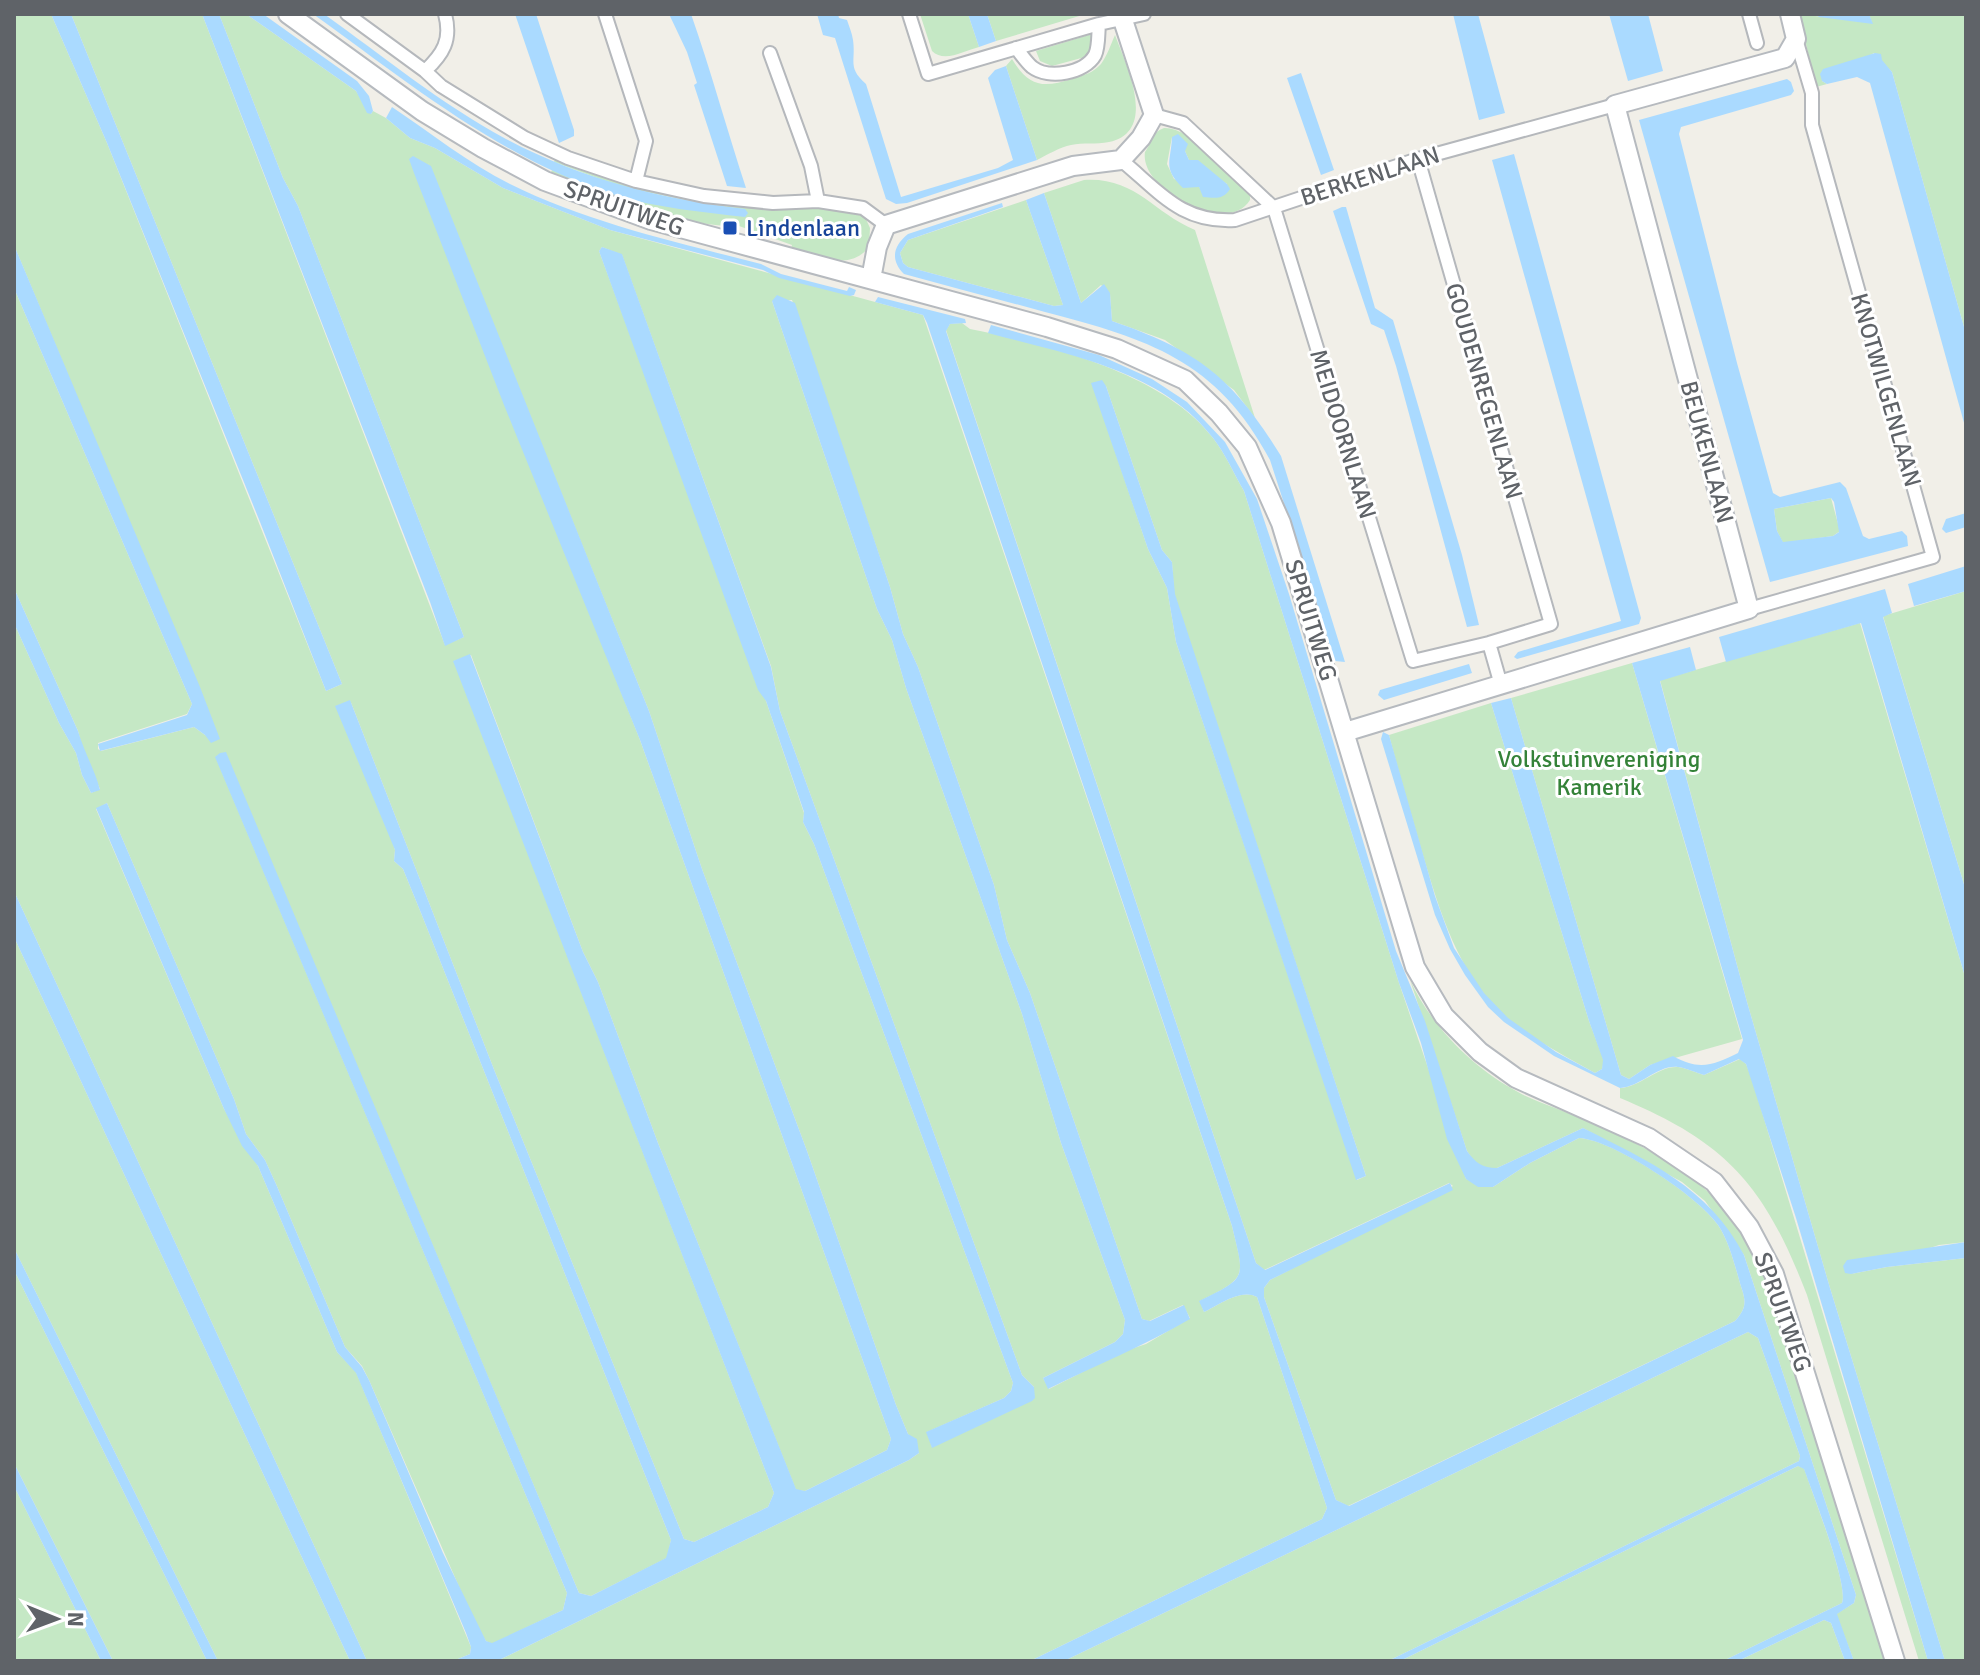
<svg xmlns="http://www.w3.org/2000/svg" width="1980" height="1675" viewBox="0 0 1980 1675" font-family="Signika,sans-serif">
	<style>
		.green { fill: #c5e8c5; fill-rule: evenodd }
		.water { fill: #aadaff; fill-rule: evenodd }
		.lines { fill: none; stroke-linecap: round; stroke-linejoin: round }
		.street-casing { stroke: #b5b8bc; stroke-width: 16 }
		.secondary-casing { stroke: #b6babf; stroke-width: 22 }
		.street { stroke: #fff; stroke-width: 12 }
		.secondary { stroke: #fff; stroke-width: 18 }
		.transit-dot { fill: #1a4fb4; stroke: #fff; stroke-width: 3 }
		.labels { text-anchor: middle; stroke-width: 6; stroke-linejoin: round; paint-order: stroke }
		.street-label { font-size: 24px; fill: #5f6368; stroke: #fff }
		.transit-label { font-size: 24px; fill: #164399; stroke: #fff; text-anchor: start }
		.park-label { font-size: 24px; fill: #348238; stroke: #fff }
	</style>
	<rect width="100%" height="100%" fill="#f1efe8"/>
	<path class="green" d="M14 14H51L107 143 326 691 342 684 71 14H202L445 645 464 637 298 206 283 178 219 14H246L356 91 371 114 373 111 386 118 410 138 435 148 503 188 610 230 923 315 1232 1226C1244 1277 1249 1277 1200 1301L1204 1312C1219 1305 1241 1288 1257 1297L1327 1508 1322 1519 1030 1661H497L909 1460 919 1453 908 1434 896 1405 807 1151 702 869 649 711 428 162 597 631 640 740 891 1439 887 1450 805 1491 796 1490 658 1143 598 982 583 952 471 655 454 661 774 1493 768 1507 694 1542 684 1539 495 1072 350 700 395 850 394 861 403 869 421 913 671 1540 667 1558 591 1596 579 1593 315 966 216 758 567 1593 563 1610 492 1644 486 1641 477 1628 369 1380 362 1366 345 1347 276 1184 265 1160 246 1134 234 1099 107 803 96 809 224 1109 258 1166 337 1352 356 1372 471 1647 470 1654 453 1661H367L14 891V623L59 723 76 753 82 775 91 793 100 789 84 754 78 731 14 588V288L192 704 187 714 98 743V749L101 751 194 727 205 735 219 739 14 245ZM602 247 622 255 771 666 780 711 1022 1375 1034 1387 932 1447 927 1432 1004 1398 1011 1391 1013 1383 814 844 803 822 804 813 766 701 599 251ZM792 300 890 587 903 634 918 667 994 885 1007 940 1030 993 1142 1319 1149 1321 1183 1305 1190 1318 1146 1344 1122 1352 1049 1389 1043 1378 1115 1342 1123 1334 1125 1320 1061 1143 1022 1014 906 688 892 640 877 609 772 301Z
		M920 14H968L979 47C964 51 944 63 932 51Z
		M987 14H1086L996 41Z
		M1799 14 1872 23 1869 14H1966V334L1892 72 1874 53 1822 81 1827 84 1816 87Z
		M1092 34 1093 48 1085 57 1052 66 1040 61 1036 51Z
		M1115 35C1126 65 1159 131 1109 142 1096 145 1083 142 1071 145 1060 147 1047 155 1037 160L1006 66 1012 59C1029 87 1043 88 1072 79 1084 75 1093 73 1101 64 1107 56 1111 44 1115 35Z
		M1164 128C1192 127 1230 174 1250 193V200C1228 237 1139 190 1145 152 1146 151 1151 142 1151 141 1155 134 1156 131 1164 128ZM1172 137 1185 151 1189 160 1227 184 1202 191 1199 187 1174 179 1167 164Z
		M556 157 761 206 847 208 865 217 870 228 869 247C849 272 818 256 791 249L792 245 728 222 725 226C664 221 607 197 550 175L552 170 617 195 745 209 705 204 622 187 554 162Z
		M1084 180C1136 177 1152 212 1195 230L1255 418 1234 390 1165 340 1112 321 1110 294 1101 285 1081 303 1044 193Z
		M1026 200 1063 305 1054 306 908 267 903 263 900 253 908 240Z
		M962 323 970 329C1046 344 1164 373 1213 438 1225 453 1234 474 1244 491L1399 983 1466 1179 1493 1187 1530 1163 1579 1138C1614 1140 1698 1196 1718 1225 1728 1240 1733 1259 1738 1276 1743 1296 1751 1304 1735 1321L1348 1506 1336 1500 1264 1297V1288L1270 1280 1453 1186 1449 1183 1264 1270 1256 1263 946 330 950 324ZM1092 383 1106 386 1162 550 1172 562 1174 594 1366 1176 1357 1180 1176 642 1167 588 1148 549Z
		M1831 498 1840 531 1833 536 1783 543 1777 531 1774 509Z
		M1966 591V891L1883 616Z
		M1860 623 1966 980V1242L1939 1245 1851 1274 1887 1267 1966 1258V1661H1945L1830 1288 1747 1002 1660 680Z
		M1632 663 1742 1039 1650 1065 1629 1079 1621 1075 1511 698Z
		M1491 703 1589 1021 1604 1061 1602 1069 1595 1073C1565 1056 1533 1040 1507 1018 1458 975 1440 912 1422 852 1411 813 1399 774 1389 735Z
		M14 937 350 1661H218L14 1248Z
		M1410 980C1431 1026 1473 1068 1518 1092 1532 1100 1548 1105 1563 1111 1613 1132 1664 1153 1706 1190 1742 1221 1760 1266 1777 1309L1886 1661H1854L1836 1614 1854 1603 1856 1595 1744 1255 1705 1201 1682 1182 1583 1128 1497 1168H1486L1475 1163 1467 1151Z
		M1740 1059 1746 1064 1752 1079 1928 1661H1919L1807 1295C1765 1187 1729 1143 1620 1098V1088C1641 1087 1657 1066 1678 1067 1687 1068 1696 1073 1704 1075Z
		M14 1270 207 1661H113L14 1463Z
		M1748 1332 1758 1338 1800 1456 1799 1461 1388 1661H1064Z
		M1798 1466 1804 1468C1812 1493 1849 1585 1842 1603L1723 1661H1400Z
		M14 1486 24 1506 101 1661H14Z
		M1824 1620 1831 1623 1845 1661H1738Z"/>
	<path class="water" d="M51 14H71L342 684 326 691 260 522 107 143Z
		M202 14H219L283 178 298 206 464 637 445 646 430 602Z
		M246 14H263L357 81 369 96 373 111 371 114 367 113 356 91Z
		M313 14H324C383 56 441 104 506 139 581 179 661 199 745 209L748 213 745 217C702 212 659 208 618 196 503 161 408 82 313 14Z
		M515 14H536L574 130V136L559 143Z
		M669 14H691C711 71 727 130 746 188L727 186 694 85 697 83 687 52Z
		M817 14H838L839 18 847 20C849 26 852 33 853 40 856 62 847 67 866 84L901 197 998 168 1013 160 988 78 995 70 1006 66 1037 160 907 203 896 204 886 199 835 38 823 35Z
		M968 14H987L996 41 979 47Z
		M1453 14H1478L1505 113 1479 120Z
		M1609 14H1648L1663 71 1628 81Z
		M1815 14H1869L1873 24 1819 17Z
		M1875 53 1881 54 1882 60 1892 72 1966 334V430L1870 83 1857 77 1827 84 1822 81 1820 74 1823 69Z
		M1301 73 1334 170 1321 175 1287 78Z
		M1787 79 1791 82 1794 91 1791 95 1681 127 1679 134 1737 363 1773 493 1780 497 1840 482 1846 488 1863 536 1869 539 1902 531 1907 536 1908 546 1770 582 1639 120ZM1831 498 1834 502 1839 532 1833 536 1783 542 1777 531 1774 509Z
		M392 107C431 133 468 163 510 184 589 223 676 242 761 264L781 274 847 291 849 287 856 290 854 295 850 296 779 278 763 270 610 230 503 188 435 148 410 138 386 118Z
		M1178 134 1188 144 1185 151 1189 160H1198L1227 184 1230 189C1223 200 1215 198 1203 197L1199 187 1183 188C1162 168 1171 162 1172 137Z
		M1514 154 1641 618 1639 624 1517 659 1514 657 1518 652 1621 621 1492 160Z
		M413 156 431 166 649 711 702 869 807 1151 896 1405 908 1434 917 1439 919 1453 909 1460 497 1661H453L470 1654 471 1647 466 1633 356 1373 337 1352 258 1166 242 1146 224 1109 96 808 107 803 234 1099 246 1134 265 1160 276 1184 345 1347 362 1367 369 1380 443 1553 486 1641 492 1643 563 1610 567 1593 215 757 220 753 226 752 579 1593 591 1596 666 1558 671 1540 421 913 403 869 394 861 395 850 335 706 350 700 495 1072 684 1539 694 1542 768 1507 774 1493 453 661 470 654 583 952 598 982 658 1143 796 1489 805 1491 887 1450 891 1439 640 740 504 405 414 173 409 159Z
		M1044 193 1081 303 1104 284 1110 293 1112 321C1199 351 1233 378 1281 456L1345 662 1335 661 1270 460C1217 360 1148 339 1045 312 998 299 951 287 904 274 890 260 893 246 908 234L1002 203 1003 207 908 240 900 253 903 263 908 267 1054 306 1063 305 1026 200Z
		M1342 207H1346L1375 308 1393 320 1462 555 1479 625 1467 627 1396 366 1384 330 1371 324 1333 211Z
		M14 245 200 687 220 739 211 743 205 735 194 727 100 751 98 744 187 715 192 704 14 288Z
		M602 247 622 254 771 667 780 711 1022 1375 1034 1387 1035 1398 1032 1401 932 1448 926 1432 1004 1398 1011 1391 1013 1383 814 844 803 822 804 812 766 701 758 690 599 251Z
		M777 295 795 303 890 587 903 634 918 667 994 885 1007 940 1030 993 1142 1319 1150 1321 1184 1305 1190 1319C1144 1346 1096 1365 1048 1389L1043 1378 1115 1342 1123 1334 1125 1320 1061 1143 1022 1014 906 688 892 640 877 609 772 301Z
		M878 297 965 319 966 323 950 324 946 331 1256 1263 1265 1270 1450 1183 1453 1190 1270 1280 1264 1288V1297L1336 1500 1349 1506 1735 1321C1751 1304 1743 1296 1738 1276 1733 1259 1728 1240 1718 1225 1698 1196 1613 1140 1579 1138L1530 1163 1493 1187H1478L1466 1179 1447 1139 1421 1043 1399 983 1244 491C1234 474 1225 453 1213 438 1161 370 1065 354 988 333L991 325 1099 355 1152 379 1187 402 1225 442 1257 499 1289 594 1396 951 1425 1021 1467 1151C1476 1163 1482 1168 1497 1168L1583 1128C1649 1161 1708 1187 1744 1255L1856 1595 1854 1603 1837 1614 1854 1661H1845L1831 1623 1824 1620 1738 1661H1723L1842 1603C1849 1585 1812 1492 1804 1469L1798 1466 1400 1661H1388L1799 1461 1800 1456 1758 1338 1748 1332 1064 1661H1030L1322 1519 1327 1508 1257 1297C1241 1288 1219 1305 1204 1312L1199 1301C1249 1277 1244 1278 1232 1226L927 323 923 315 875 302Z
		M1102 380 1106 386 1162 550 1172 562 1175 594 1366 1176 1356 1180 1176 642 1167 588 1148 549 1091 383Z
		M1966 513V527L1946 533 1942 529 1946 519Z
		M1966 566V591L1914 606 1908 584Z
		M14 588 78 731C84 752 95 770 100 790L91 793 82 775 76 753 59 723 14 623Z
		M1885 589 1892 613 1883 617 1966 891V980L1861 623 1726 662 1719 637Z
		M1690 647 1696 670 1660 681 1747 1002 1830 1288 1945 1661H1928L1796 1218 1746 1064 1739 1059 1704 1075C1696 1073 1687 1068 1678 1067 1657 1065 1641 1087 1620 1088L1554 1056 1504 1022 1488 1007 1465 975 1450 949 1435 915 1381 739 1383 732 1389 735 1435 896 1454 948 1484 993 1508 1018 1556 1052 1595 1073 1602 1069 1603 1060 1589 1021 1491 703 1511 698 1621 1075 1629 1079 1650 1065 1673 1056C1699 1071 1714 1065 1738 1053L1743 1040 1632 663Z
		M1469 664 1472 673 1384 700 1378 695 1380 690Z
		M14 891 367 1661H350L14 937Z
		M1966 1242V1258L1887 1267 1851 1274 1845 1273 1843 1266 1847 1260Z
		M14 1248 218 1661H207L14 1270Z
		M14 1463 113 1661H101L14 1486Z"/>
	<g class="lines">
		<g class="street-casing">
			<path id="street" d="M347 14 425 71 441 86 525 138 568 158 636 181 704 196 773 203 818 201 863 208 886 225
				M605 14 646 141 636 181
				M909 14 928 74 1099 24 1144 14
				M1749 14 1757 43
				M1016 48C1021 54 1026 62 1032 67 1049 80 1085 73 1095 55 1099 47 1098 33 1099 24
				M770 53 811 166 818 201
				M425 71C443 54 452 40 445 14
				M1154 115 1183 123 1274 208 1413 661 1489 643 1551 624 1418 159
				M1121 160C1160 192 1181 223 1235 220L1418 159 1615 105
				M1749 609 1933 557 1812 125V93L1796 39
				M1489 643 1501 685"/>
		</g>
		<g class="secondary-casing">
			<path id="secondary" d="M288 14 422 111 483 148 545 181 651 220 1047 327 1117 349 1185 380 1219 413 1247 447 1281 523 1415 967 1444 1016 1480 1052 1516 1078 1649 1138 1714 1182 1749 1227 1774 1274 1895 1661
				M871 279 877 247 886 225 1073 166 1121 160 1141 138 1154 115 1121 14
				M1345 732 1749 609 1615 105 1785 58 1796 39 1790 14"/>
		</g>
		<use href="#street" class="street"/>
		<use href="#secondary" class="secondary"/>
	</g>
	<rect class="transit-dot" x="722" y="220" width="16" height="16" rx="4"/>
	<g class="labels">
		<g class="street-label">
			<text transform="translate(1370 176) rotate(-18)" y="8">BERKENLAAN</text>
			<text transform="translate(624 208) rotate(19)" y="8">SPRUITWEG</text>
			<text transform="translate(1886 390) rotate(74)" y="8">KNOTWILGENLAAN</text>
			<text transform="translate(1484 391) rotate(74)" y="8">GOUDENREGENLAAN</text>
			<text transform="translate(1343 434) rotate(73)" y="8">MEIDOORNLAAN</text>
			<text transform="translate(1707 452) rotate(75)" y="8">BEUKENLAAN</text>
			<text transform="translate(1311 620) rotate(73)" y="8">SPRUITWEG</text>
			<text transform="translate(1783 1312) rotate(70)" y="8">SPRUITWEG</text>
		</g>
		<g class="transit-label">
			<text x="746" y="236">Lindenlaan</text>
		</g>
		<g class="park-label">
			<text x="1599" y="767">Volkstuinvereniging<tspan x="1599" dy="28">Kamerik</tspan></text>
		</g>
	</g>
	<rect width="1980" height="1675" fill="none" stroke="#5f6368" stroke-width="32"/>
	<g transform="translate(56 1619) rotate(91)" stroke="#ffffff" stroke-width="6" paint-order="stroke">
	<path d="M0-6L14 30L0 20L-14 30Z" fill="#5f6368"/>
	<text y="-12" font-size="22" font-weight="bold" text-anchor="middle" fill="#5f6368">N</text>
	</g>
</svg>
